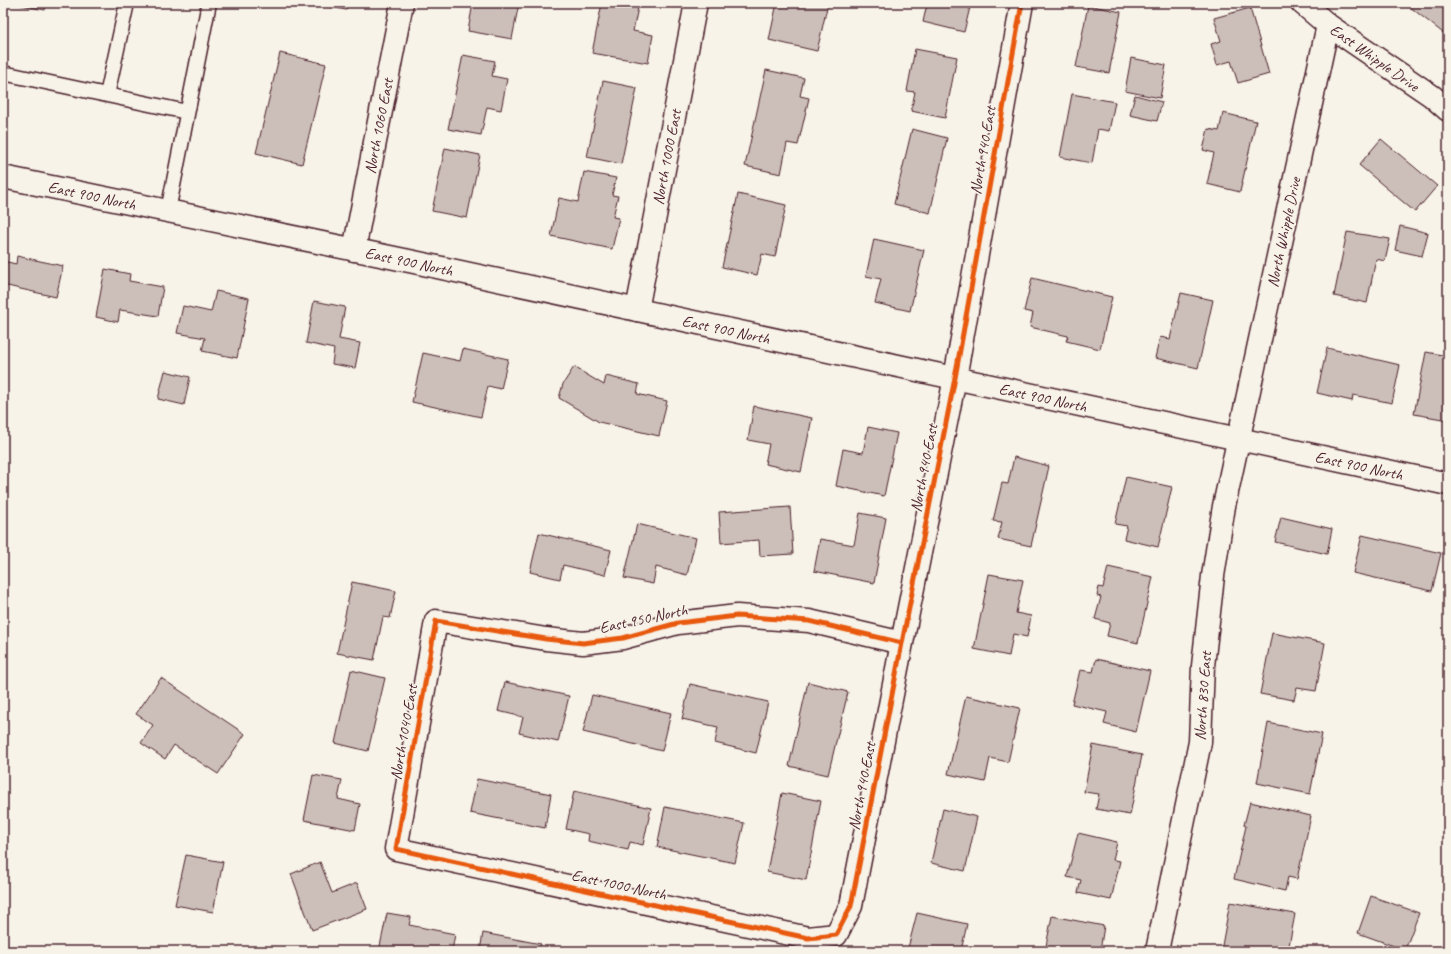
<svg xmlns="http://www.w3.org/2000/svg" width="1451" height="954" viewBox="0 0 1451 954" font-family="Caveat,sans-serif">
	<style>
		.building { fill: #ccbfb9; stroke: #4a1f2b }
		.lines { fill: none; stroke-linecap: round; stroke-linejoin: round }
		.service-casing { stroke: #4a1f2b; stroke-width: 17 }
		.minor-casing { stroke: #4a1f2b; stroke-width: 25 }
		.tertiary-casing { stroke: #4a1f2b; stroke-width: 25 }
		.service { stroke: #f7f3e8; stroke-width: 14 }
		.minor { stroke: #f7f3e8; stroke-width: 22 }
		.tertiary { stroke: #f7f3e8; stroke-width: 22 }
		.cycleway-casing { stroke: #f7f3e8; stroke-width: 8 }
		.cycleway { stroke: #e8590c; stroke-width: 5 }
		.labels { text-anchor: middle; stroke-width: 3.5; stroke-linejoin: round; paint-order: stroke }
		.street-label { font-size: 16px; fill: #4a1f2b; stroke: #f7f3e8 }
	</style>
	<rect width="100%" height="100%" fill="#f7f3e8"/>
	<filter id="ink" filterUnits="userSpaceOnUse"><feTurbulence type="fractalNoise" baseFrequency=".025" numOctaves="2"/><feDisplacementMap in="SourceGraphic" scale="8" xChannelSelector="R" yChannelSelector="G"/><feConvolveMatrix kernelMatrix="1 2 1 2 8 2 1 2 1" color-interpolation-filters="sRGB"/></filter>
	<g filter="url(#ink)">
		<path class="building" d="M12 3H47L45 10Z
			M310 3H348L346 10Z
			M473 3H519L512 39 468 31Z
			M602 3H639L633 31 653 35 648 63 592 53Z
			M777 3H828L817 51 769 40Z
			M922 3H971L964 32 923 22 927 4Z
			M1405 3H1448V35L1447 36Z
			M1088 5 1121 12 1109 73 1076 67Z
			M1250 8 1269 74 1238 83 1231 61 1217 65 1211 44 1221 41 1214 18Z
			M915 49 957 57 945 118 911 111 915 92 907 91Z
			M280 53 326 64 302 164 256 153Z
			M463 55 495 61 492 76 507 79 501 110 487 107 481 135 448 129Z
			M1131 58 1166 65 1160 98 1125 91Z
			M766 70 804 78 800 96 809 98 798 145 787 143 781 174 745 166Z
			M603 81 637 88 621 164 587 157Z
			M1072 94 1115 102 1109 131 1098 129 1092 163 1060 157Z
			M1135 95 1162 102 1157 121 1130 115Z
			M1223 113 1256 121 1240 192 1207 184 1214 153 1203 150 1208 129 1219 131Z
			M912 129 947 138 930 213 894 204Z
			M1381 139 1437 186 1415 212 1359 165Z
			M445 148 480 155 467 218 432 211Z
			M584 172 616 178 612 195 618 196 613 217 619 218 612 249 551 236 559 198 578 202Z
			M738 194 786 205 775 257 762 254 757 275 722 267Z
			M1400 226 1428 233 1422 256 1395 250Z
			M1347 232 1390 239 1385 261 1376 259 1367 303 1334 296Z
			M874 239 924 250 910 311 875 303 881 279 866 276Z
			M17 256 63 266 56 297 3 285V261L16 264Z
			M105 269 130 274 129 281 163 287 158 316 120 310 118 322 96 317Z
			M1032 278 1112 297 1100 349 1066 341 1068 336 1030 327 1033 313 1024 311Z
			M216 291 249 298 237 358 202 351 205 338 177 333 183 306 211 312Z
			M1181 293 1213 300 1198 368 1155 358 1160 337 1170 339Z
			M314 301 345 307 339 339 360 343 355 368 332 364 334 349 306 343Z
			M1327 348 1400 365 1392 403 1353 395 1352 401 1317 393Z
			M463 349 508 359 501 389 488 386 481 417 412 402 423 353 460 361Z
			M1426 352 1448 356V420L1414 414Z
			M574 367 604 385 606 376 639 384 637 394 667 401 659 436 599 422 559 398 563 384Z
			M165 371 190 377 184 405 158 399Z
			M754 406 812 418 801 472 765 464 769 444 748 440Z
			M868 427 897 433 884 496 836 486 843 449 863 453Z
			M1014 457 1049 466 1031 546 998 539 1002 522 993 521 1002 483 1008 484Z
			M1126 477 1172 487 1158 547 1124 539 1127 526 1115 524Z
			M790 507 793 554 760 556 759 540 721 543 719 512Z
			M860 513 886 518 874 583 814 571 820 539 854 545Z
			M1281 517 1332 529 1327 554 1275 542Z
			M637 524 696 538 687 575 656 567 653 584 624 578Z
			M539 533 611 550 605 575 563 565 560 579 530 572Z
			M1362 535 1441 553 1432 591 1353 573Z
			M1108 567 1153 577 1138 643 1107 636 1110 623 1095 619 1101 597 1097 596 1099 587 1103 588Z
			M989 574 1023 580 1016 613 1031 616 1027 637 1013 634 1009 656 974 649Z
			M352 582 396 591 390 618 383 617 374 660 337 653Z
			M1272 633 1325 643 1316 691 1297 688 1294 700 1260 694Z
			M1096 659 1150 671 1136 732 1104 724 1107 712 1072 704 1080 670 1093 672Z
			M351 670 385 678 368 751 335 743Z
			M161 678 245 734 218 774 174 745 165 759 141 743 153 725 136 714Z
			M505 682 569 696 558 742 519 733 523 717 498 711Z
			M808 682 848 692 828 775 789 766Z
			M690 684 768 702 756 753 715 743 718 727 682 719Z
			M592 695 671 713 662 751 583 732Z
			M966 696 1020 708 1008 762 990 758 985 782 948 774Z
			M1268 723 1322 734 1310 794 1257 783Z
			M1093 745 1142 755 1130 815 1096 809 1099 794 1084 792Z
			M313 775 342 780 338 799 360 804 355 830 304 820Z
			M477 779 551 794 545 828 470 813Z
			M574 791 651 808 643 845 630 842 628 850 588 841 589 834 566 829Z
			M782 793 821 801 806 880 767 872Z
			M1250 802 1311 816 1297 879 1288 877 1285 891 1234 879 1246 826 1244 825Z
			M665 807 744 823 735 863 657 847Z
			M943 809 977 817 965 871 931 863Z
			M1078 833 1117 842 1113 860 1120 861 1111 900 1078 893 1081 880 1067 877Z
			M186 855 223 862 213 912 175 905Z
			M320 862 332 893 357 883 367 909 312 930 291 874Z
			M1371 896 1419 913 1405 950 1358 933Z
			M1230 902 1295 914 1288 951H1221Z
			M387 913 411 917 409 925 455 934 452 951H379Z
			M917 913 967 924 961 951H922L908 948Z
			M1052 916 1104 926 1100 951H1045Z
			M483 933 541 944 539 951H480Z"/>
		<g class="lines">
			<g class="service-casing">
				<path id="service" d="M3 73 187 112
					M107 95 127 3
					M168 211 209 3"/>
			</g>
			<g class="minor-casing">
				<path id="minor" d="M1302 3 1328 25 1432 96 1448 110
					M354 250 402 3
					M637 310 696 3
					M902 643 809 621 737 616 678 623 623 638 583 643 546 639 436 621 396 849 808 938 836 935 851 906 902 643 955 378 1022 3
					M1157 951 1200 742 1203 666 1213 576 1224 506 1328 25"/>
			</g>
			<g class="tertiary-casing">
				<path id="tertiary" d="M3 177 414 262 1448 484"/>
			</g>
			<use href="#service" class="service"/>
			<use href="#minor" class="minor"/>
			<use href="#tertiary" class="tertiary"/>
			<g class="cycleway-casing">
				<path id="cycleway" d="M902 643 809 621 737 616 678 623 623 638 583 643 546 639 436 621 396 849 808 938 836 935 851 906 902 643 955 378 1022 3"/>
			</g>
			<use href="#cycleway" class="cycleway"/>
		</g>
	</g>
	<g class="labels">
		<g class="street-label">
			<text transform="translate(1375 57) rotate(35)" y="6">East Whipple Drive</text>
			<text transform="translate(378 126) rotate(-79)" y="6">North 1060 East</text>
			<text transform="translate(982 150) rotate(-80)" y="6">North 940 East</text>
			<text transform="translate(666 157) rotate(-79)" y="6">North 1000 East</text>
			<text transform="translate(92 195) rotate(12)" y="6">East 900 North</text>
			<text transform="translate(1283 232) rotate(-78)" y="6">North Whipple Drive</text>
			<text transform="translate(409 261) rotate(12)" y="6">East 900 North</text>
			<text transform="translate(726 329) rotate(12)" y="6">East 900 North</text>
			<text transform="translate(1043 397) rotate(12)" y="6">East 900 North</text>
			<text transform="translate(1359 465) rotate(12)" y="6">East 900 North</text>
			<text transform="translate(923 468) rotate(-79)" y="6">North 940 East</text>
			<text transform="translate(643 618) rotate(-12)" y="6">East 950 North</text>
			<text transform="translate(1202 696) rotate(-86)" y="6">North 830 East</text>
			<text transform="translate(403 732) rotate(-80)" y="6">North 1040 East</text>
			<text transform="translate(861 786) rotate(-79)" y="6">North 940 East</text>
			<text transform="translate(619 884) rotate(12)" y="6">East 1000 North</text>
		</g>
	</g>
	<rect width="1451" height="954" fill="none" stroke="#f7f3e8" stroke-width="16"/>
	<rect x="8" y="8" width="1435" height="938" fill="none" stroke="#4a1f2b" stroke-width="1.5" filter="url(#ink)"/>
</svg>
